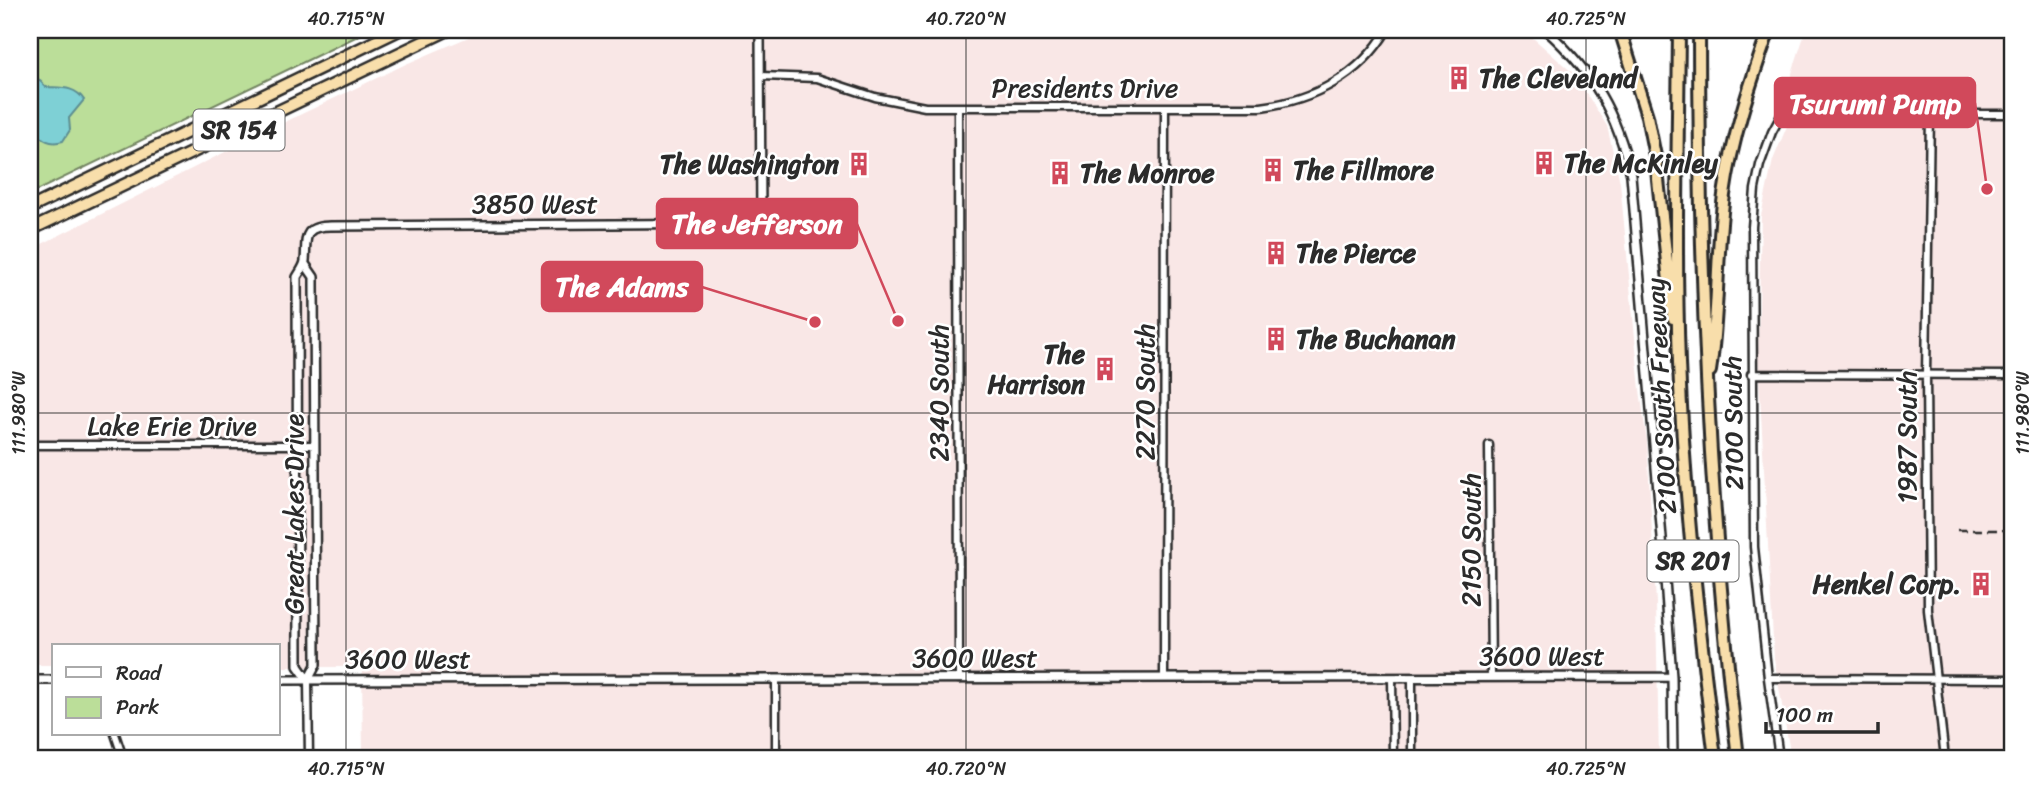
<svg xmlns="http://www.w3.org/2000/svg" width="2042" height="788" viewBox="0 0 2042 788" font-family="Sriracha,sans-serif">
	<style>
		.built { fill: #f9e7e6 }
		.green { fill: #bbde99; stroke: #738462; stroke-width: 2 }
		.water { fill: #7ed0d5; stroke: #5d8e91; stroke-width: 2 }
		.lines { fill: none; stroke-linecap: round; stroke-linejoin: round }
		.minor-casing { stroke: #2b2b2b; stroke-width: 11 }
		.tertiary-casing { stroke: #2b2b2b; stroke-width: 12 }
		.trunk-casing { stroke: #2b2b2b; stroke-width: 15 }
		.motorway-casing { stroke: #2b2b2b; stroke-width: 16 }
		.minor { stroke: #fff; stroke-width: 6 }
		.tertiary { stroke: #fff; stroke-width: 7 }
		.trunk { stroke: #f8deab; stroke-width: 10 }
		.motorway { stroke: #f8deab; stroke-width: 10 }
		.rail { stroke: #2b2b2b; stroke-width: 2.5; stroke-dasharray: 10 5; stroke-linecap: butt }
		.ticks { fill: none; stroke: #2b2b2b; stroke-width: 2; stroke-opacity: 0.45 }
		.labels { text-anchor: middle; stroke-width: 5; stroke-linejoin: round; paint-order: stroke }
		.shield { fill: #fff; stroke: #6b6b6b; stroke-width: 2 }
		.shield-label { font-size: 24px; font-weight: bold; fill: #2b2b2b }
		.poi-label { font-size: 26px; font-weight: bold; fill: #2b2b2b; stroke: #fff; text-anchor: start }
		.street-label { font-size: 26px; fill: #2b2b2b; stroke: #fff }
		.leader { fill: none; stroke: #d1495b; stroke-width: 2.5 }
		.callout-dot { fill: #d1495b; stroke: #fff; stroke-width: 2.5 }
		.callout { fill: #d1495b; stroke: #d1495b; stroke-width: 2.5 }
		.callout-label { font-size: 28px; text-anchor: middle; font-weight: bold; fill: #fff }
		.neatline { fill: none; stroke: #2b2b2b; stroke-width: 2.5 }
		.ticks-label { font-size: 18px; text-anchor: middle; fill: #2b2b2b }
	</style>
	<rect width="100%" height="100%" fill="#fff"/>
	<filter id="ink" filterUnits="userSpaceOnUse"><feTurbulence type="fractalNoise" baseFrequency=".0143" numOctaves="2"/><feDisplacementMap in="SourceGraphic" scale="14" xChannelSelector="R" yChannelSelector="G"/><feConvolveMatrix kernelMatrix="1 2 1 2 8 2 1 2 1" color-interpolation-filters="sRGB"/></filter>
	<g filter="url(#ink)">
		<path class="built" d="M485 30H1524L1574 74 1607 126 1620 182 1640 390 1647 442 1656 603 1659 758H363L362 667H278V646H54V665H30V250L287 121 406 64Z
			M1806 30H2012V758H1791L1774 658 1758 356 1761 216 1773 160 1792 114V73Z"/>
		<path class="green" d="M30 30H370L30 194Z"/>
		<path class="water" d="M30 71 46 87C61 88 75 86 84 100L69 118 70 130 63 141C47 146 41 137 30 128Z"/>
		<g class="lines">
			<g class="minor-casing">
				<path id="minor" d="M761 76 817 78 875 97 925 107H1261C1313 100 1360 76 1387 30
					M958 107 959 679
					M1930 114 1926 375 1928 610 1945 758
					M1751 374 2012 375
					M30 445H314
					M1489 445 1491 677
					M1164 678 1165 107
					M1392 678 1393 758
					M1768 678 2012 679
					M308 680 309 758
					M115 734 123 758
					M776 758V679
					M1412 758V678
					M1779 758 1768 678 1754 547 1752 227 1755 189 1760 165 1772 132 1789 101 1803 97 1834 114H2012"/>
			</g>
			<g class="tertiary-casing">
				<path id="tertiary" d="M1546 30C1593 72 1617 114 1631 175L1662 538 1672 677 1673 758
					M305 264 314 277V284L316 665 308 680
					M30 680H54
					M278 680 1672 677
					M308 680 298 666 297 277C300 272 304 267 305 261 307 239 301 226 331 226L761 223 760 30"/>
			</g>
			<g class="trunk-casing">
				<path id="trunk" d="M30 208 399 30
					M30 230 448 30"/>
			</g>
			<g class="motorway-casing">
				<path id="motorway" d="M1620 30 1647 116 1656 161 1673 318
					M1679 30C1678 141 1675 252 1679 363 1684 495 1699 627 1715 758
					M1699 30C1699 274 1709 515 1738 758
					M1710 371C1719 313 1716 253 1724 195 1732 138 1750 84 1769 30"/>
			</g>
			<use href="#minor" class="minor"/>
			<use href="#tertiary" class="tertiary"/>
			<use href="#trunk" class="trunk"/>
			<use href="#motorway" class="motorway"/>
			<path class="rail" d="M1957 530H2012"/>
		</g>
	</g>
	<path class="ticks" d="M346 30V758M966 30V758M1586 30V758M30 413H2012"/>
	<defs>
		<g id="building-bare" transform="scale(1.89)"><path d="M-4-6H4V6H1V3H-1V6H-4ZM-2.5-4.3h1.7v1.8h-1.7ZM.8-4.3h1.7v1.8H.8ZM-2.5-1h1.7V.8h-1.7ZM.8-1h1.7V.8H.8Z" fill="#d1495b" stroke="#fff" stroke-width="2.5" paint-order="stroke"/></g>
	</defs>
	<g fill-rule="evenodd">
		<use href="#building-bare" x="1459" y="78"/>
		<use href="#building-bare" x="1544" y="163"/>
		<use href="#building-bare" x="859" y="164"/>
		<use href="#building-bare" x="1273" y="170"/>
		<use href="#building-bare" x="1060" y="173"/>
		<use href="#building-bare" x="1276" y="253"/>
		<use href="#building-bare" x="1276" y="339"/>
		<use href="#building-bare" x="1105" y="369"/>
		<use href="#building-bare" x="1981" y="584"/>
	</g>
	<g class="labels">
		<g class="shield">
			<rect x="193.5" y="109.5" width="91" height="41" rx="5"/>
			<rect x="1647.5" y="540.5" width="91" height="41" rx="5"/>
		</g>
		<g class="shield-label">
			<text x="239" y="138">SR 154</text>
			<text x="1693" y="569">SR 201</text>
		</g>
		<g class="poi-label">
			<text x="1479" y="87">The Cleveland</text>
			<text x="1564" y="172">The McKinley</text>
			<text x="839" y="173" text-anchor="end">The Washington</text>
			<text x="1293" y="179">The Fillmore</text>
			<text x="1080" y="182">The Monroe</text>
			<text x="1296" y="262">The Pierce</text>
			<text x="1296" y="348">The Buchanan</text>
			<text x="1085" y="363" text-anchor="end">The<tspan x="1085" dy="30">Harrison</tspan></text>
			<text x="1961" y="593" text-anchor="end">Henkel Corp.</text>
		</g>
		<g class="street-label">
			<text x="1085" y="97">Presidents Drive</text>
			<text x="535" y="213">3850 West</text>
			<text transform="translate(1145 392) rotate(-90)" y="9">2270 South</text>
			<text transform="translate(939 393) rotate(-90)" y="9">2340 South</text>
			<text transform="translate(1661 396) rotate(-93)" y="9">2100 South Freeway</text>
			<text transform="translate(1733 423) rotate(-91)" y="9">2100 South</text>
			<text x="172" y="435">Lake Erie Drive</text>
			<text transform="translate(1907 437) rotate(-90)" y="9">1987 South</text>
			<text transform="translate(294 514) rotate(-90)" y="9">Great Lakes Drive</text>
			<text transform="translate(1471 540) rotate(-90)" y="9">2150 South</text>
			<text x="1542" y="665">3600 West</text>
			<text x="975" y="667">3600 West</text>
			<text x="408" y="668">3600 West</text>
		</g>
	</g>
	<path class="leader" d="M1987 189L1975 103M898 321L857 224M815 322L702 287"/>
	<g class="callout-dot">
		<circle cx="1987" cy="189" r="7"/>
		<circle cx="898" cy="321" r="7"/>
		<circle cx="815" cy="322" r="7"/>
	</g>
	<g class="callout">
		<rect x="1775" y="78" width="200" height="49" rx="7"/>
		<rect x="657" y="199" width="200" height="49" rx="7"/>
		<rect x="542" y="262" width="160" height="49" rx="7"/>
	</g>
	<g class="callout-label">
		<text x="1875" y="113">Tsurumi Pump</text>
		<text x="757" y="233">The Jefferson</text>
		<text x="622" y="296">The Adams</text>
	</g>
	<rect width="2042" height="788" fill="none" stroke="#fff" stroke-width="77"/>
	<rect x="52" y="644" width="228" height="91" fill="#ffffff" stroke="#aaaaaa" stroke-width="2"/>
	<rect x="66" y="667" width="35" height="10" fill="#ffffff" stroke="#aaaaaa" stroke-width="2"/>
	<text x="116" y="680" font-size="21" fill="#2b2b2b">Road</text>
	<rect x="66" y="697" width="35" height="21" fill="#bbde99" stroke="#aaaaaa" stroke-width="2"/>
	<text x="116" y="714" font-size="21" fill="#2b2b2b">Park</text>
	<path d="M1766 722v10h112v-10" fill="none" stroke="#2b2b2b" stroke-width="3.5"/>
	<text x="1776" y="722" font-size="21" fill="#2b2b2b" stroke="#ffffff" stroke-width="5" paint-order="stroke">100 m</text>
	<rect x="38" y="38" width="1966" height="712" class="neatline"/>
	<g class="ticks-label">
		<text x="346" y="25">40.715°N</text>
		<text x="966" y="25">40.720°N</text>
		<text x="1586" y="25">40.725°N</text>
		<text transform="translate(2023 413) rotate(-90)" y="6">111.980°W</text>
		<text transform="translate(19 413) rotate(-90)" y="6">111.980°W</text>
		<text x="346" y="775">40.715°N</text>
		<text x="966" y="775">40.720°N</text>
		<text x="1586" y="775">40.725°N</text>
	</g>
</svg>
